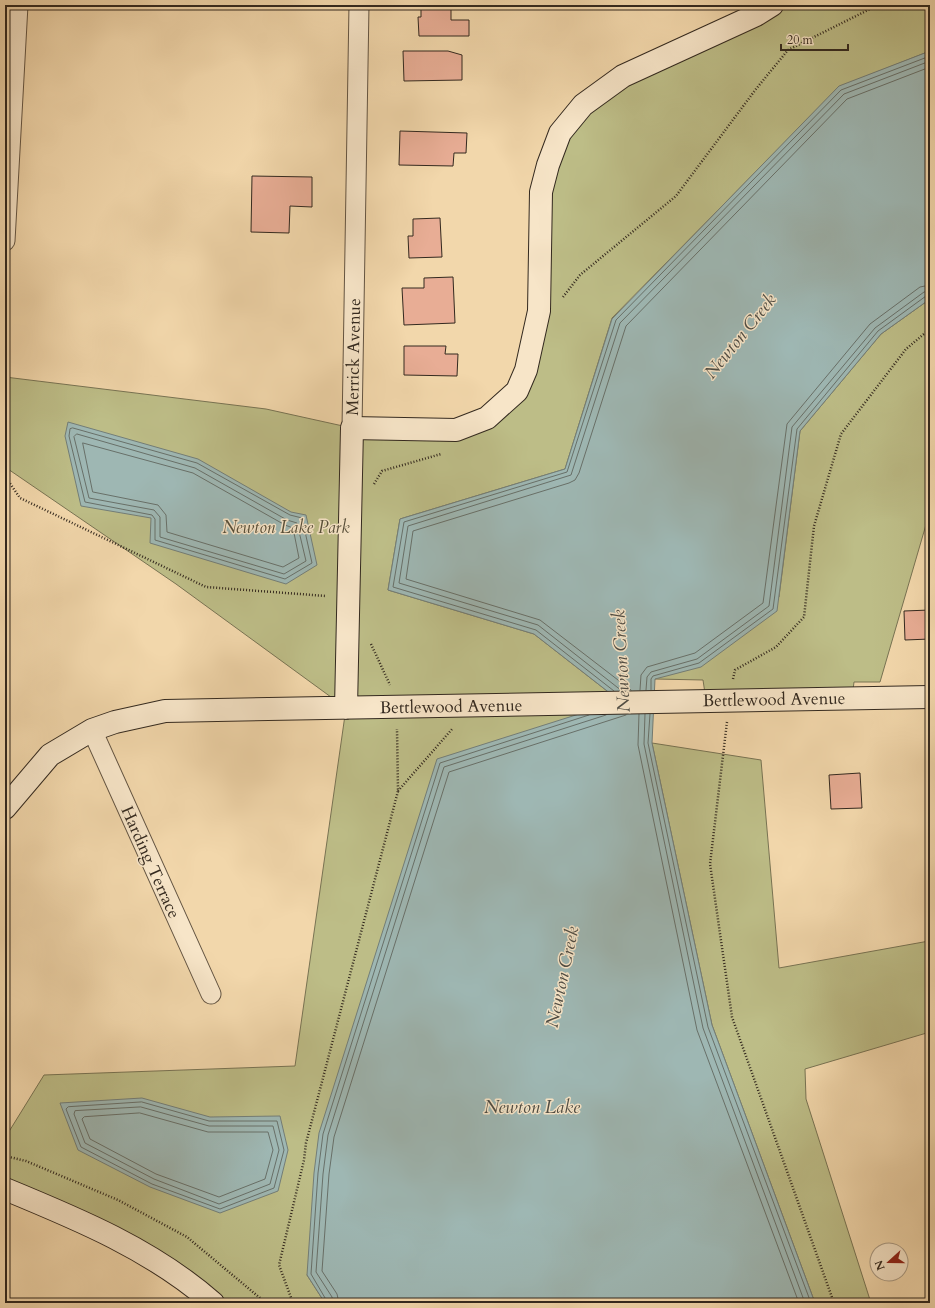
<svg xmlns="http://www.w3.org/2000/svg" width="935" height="1308" viewBox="0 0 935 1308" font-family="Cardo,serif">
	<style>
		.green { fill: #bdbd87; stroke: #787353 }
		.water { fill: #9eb7b3; stroke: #737e78 }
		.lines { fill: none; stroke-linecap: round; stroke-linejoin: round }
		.shore { stroke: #687069; stroke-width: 1 }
		.building { fill: #e8ad95; stroke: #33291f }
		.street-casing { stroke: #635442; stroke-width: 21 }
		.secondary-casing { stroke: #33291f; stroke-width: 24 }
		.path { stroke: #33291f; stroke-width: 2.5; stroke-dasharray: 1 2; stroke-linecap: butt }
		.street { stroke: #f7e5c8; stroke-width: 19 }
		.secondary { stroke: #f7e5c8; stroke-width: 22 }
		.labels { text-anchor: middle; stroke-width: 3; stroke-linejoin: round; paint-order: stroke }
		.street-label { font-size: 17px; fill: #33291f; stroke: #f7e5c8 }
		.park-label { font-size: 17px; font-style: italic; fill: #564e39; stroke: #f7e5c8 }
		.water-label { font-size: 18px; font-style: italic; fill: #4e4c44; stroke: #f7e5c8 }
	</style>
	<rect width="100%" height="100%" fill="#f2d7ab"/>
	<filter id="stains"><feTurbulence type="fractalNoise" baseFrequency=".005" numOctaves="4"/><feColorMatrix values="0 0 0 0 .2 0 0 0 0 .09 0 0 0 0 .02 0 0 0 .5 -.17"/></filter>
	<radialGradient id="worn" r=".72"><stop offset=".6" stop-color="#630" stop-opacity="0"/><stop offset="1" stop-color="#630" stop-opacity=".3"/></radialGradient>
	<path class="green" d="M772 5H930V51L839 87 612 318 565 469 400 519 388 590 534 634 620 701 307 1275 325 1303H213L5 1189V1138L44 1075 295 1066 346 708 176 584 5 467V377L266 409 352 428 487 418 526 370 541 192 583 105Z
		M930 299V511L880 682H854L852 698 706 700 703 680 655 679 779 597 800 431 881 334Z
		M652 743 761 760 779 968 929 941 930 1032 805 1069 806 1099 871 1303H815L712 1025Z"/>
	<path class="water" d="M930 51V299L881 334 800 431 777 611 701 667 655 679 652 743 712 1025 815 1303H325L307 1275 314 1173 319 1133 437 759 620 701 534 634 388 590 400 519 565 469 612 319 839 86Z
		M68 422 198 459 291 512 306 515 317 565 286 584 150 543 151 518 81 506 65 436Z
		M142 1098 210 1117 280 1116 288 1150 278 1191 220 1213 150 1187 78 1150 60 1103Z"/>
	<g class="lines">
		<path class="shore" d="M73 428 197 463 290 515 302 518 312 563 285 579 155 540V519L152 515 85 502 69 436 70 429Z
			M77 434 195 468 287 520 297 523 306 561 284 574 160 537V517L154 510 89 498 74 437Z
			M83 443 193 473 285 525 293 528 299 558 283 567 167 532 166 515 158 505 93 492Z
			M631 690 540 620 406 579 413 531 569 483 575 480 579 473 626 326 847 99 930 67
			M640 690 641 675 647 667 695 653 763 603 787 424 870 324 920 287 930 285
			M646 690 647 677 651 672 697 659 769 606 792 427 875 328 924 292 930 291
			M651 690V679L653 676 699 663 773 609 797 429 878 331 926 296H930
			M614 691 536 630 393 587 404 522 567 472 616 320 841 90 930 56
			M622 691 538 625 399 583 408 526 571 475 620 323 844 94 930 61
			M639 714 638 745 697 1030 799 1303
			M645 714 644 744 703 1028 805 1303
			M650 714 648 743 708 1027 811 1303
			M142 1102 209 1121H277L284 1150 274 1188 220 1209 152 1184 81 1147 66 1109 68 1107Z
			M141 1107 209 1126H273L279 1150 270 1184 219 1204 154 1179 85 1143 74 1114 75 1111Z
			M140 1113 208 1132H268L273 1150 265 1179 219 1197 156 1174 90 1139 82 1119 84 1117Z
			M328 1303 311 1274 318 1173 323 1134 440 763 589 715
			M333 1303 332 1297 316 1272 323 1174 328 1135 444 767 606 715
			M339 1303 337 1294 322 1271 329 1174 334 1137 449 772 626 715"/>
	</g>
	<path class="building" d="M421 5H451V20H469V36H419L418 17H421Z
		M403 51H448L462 55V80L404 81Z
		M400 131 467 133 466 153H454L453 166 399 165Z
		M252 176 312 177V207L290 206 289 233 251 232Z
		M440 218 442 257 409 258 408 236H413V219Z
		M453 277 455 323 404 325 402 288H424V278Z
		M404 346H446L445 354H458L457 376 404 375Z
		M930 610V639L905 640 904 611Z
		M860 773 862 808 831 809 829 775Z"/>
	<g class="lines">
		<g class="street-casing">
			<path id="street" d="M5 241 18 5
				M352 428 359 5
				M92 730 211 994"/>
		</g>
		<g class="secondary-casing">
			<path id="secondary" d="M346 708 352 428 456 430 487 418 517 391 526 370 539 311 541 192 548 165 560 133 583 105 623 76 756 15 772 5
				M5 808 50 755 92 730 115 722 165 711 930 697
				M5 1189C78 1219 153 1250 213 1303"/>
		</g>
		<path class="path" d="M563 297 580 275 676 196 756 89 788 50 878 5
			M5 476 20 498 206 587 326 596
			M374 484 382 471 441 454
			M371 644 390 685
			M733 679 735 670 776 647 804 617 814 526 841 434 906 349 930 329
			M727 722 710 864 732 1017 834 1303
			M398 791 453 728
			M5 1156 26 1161 118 1200 187 1237 266 1303
			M293 1303 279 1265 304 1160 306 1143 398 791 397 729"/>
		<use href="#street" class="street"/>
		<use href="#secondary" class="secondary"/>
	</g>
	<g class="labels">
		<g class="street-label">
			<text transform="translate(353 357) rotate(-89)" y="6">Merrick Avenue</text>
			<text transform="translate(774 699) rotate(-1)" y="6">Bettlewood Avenue</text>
			<text transform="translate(451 706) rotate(-1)" y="6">Bettlewood Avenue</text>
			<text transform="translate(151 862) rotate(66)" y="6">Harding Terrace</text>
		</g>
		<g class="park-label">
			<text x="286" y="533">Newton Lake Park</text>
		</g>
		<g class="water-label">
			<text transform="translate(740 336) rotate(-51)" y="6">Newton Creek</text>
			<text transform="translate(621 661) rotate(-93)" y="6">Newton Creek</text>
			<text transform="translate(562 977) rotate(-78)" y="6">Newton Creek</text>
			<text x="532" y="1113">Newton Lake</text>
		</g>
	</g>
	<rect width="935" height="1308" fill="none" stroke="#f2d7ab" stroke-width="20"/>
	<rect x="6" y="6" width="923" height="1296" fill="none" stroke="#33291f" stroke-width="2"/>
	<rect x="10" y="10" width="915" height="1288" fill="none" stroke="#33291f"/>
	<g transform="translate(889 1262) rotate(249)"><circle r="19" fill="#f7e5c8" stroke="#a99a84"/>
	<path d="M0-3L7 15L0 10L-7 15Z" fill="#8f2418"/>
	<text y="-6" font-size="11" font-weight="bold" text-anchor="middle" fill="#33291f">N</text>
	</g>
	<path d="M781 44v6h67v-6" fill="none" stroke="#33291f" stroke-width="2"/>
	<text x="787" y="44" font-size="12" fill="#33291f" stroke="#f7e5c8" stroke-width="3" paint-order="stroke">20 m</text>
	<rect width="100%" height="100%" filter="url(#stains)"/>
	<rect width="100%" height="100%" fill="url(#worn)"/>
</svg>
